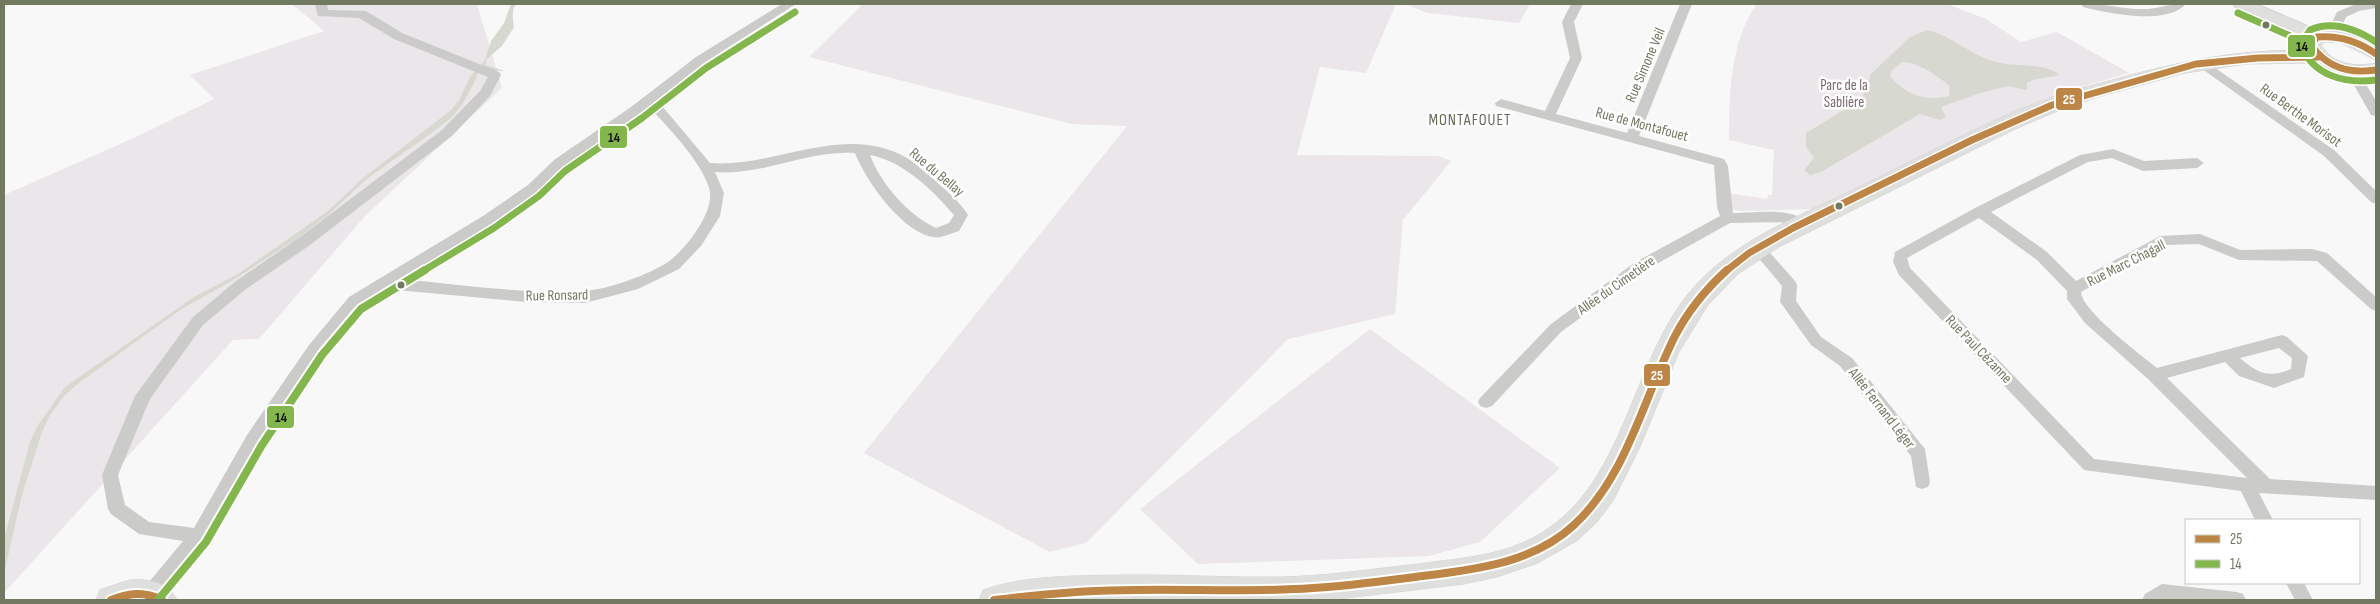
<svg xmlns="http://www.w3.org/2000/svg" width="2380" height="604" viewBox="0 0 2380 604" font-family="'Sofia Sans Condensed',sans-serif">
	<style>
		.green { fill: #eae6e9 }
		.water { fill: #d7d8cf; fill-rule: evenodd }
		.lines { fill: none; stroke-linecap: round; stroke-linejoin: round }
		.secondary-casing { stroke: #d4d5d3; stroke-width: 2 }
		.primary-casing { stroke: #d3d4d2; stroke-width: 1 }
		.street { fill: #cbcbc9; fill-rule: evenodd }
		.secondary { fill: #dfdfde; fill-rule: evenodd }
		.primary { fill: #dfdfde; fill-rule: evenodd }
		.bus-1-far1-casing { stroke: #fff; stroke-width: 10 }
		.bus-1-casing { stroke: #fff; stroke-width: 12 }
		.bus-2-far1-casing { stroke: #fff; stroke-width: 10 }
		.bus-2-casing { stroke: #fff; stroke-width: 12 }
		.bus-1-far1 { stroke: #be8646; stroke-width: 7 }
		.bus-1 { stroke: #be8646; stroke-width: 8 }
		.bus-2-far1 { stroke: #83b74e; stroke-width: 7 }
		.bus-2 { stroke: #83b74e; stroke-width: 8 }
		.bus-dot { fill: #727961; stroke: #fff; stroke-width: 2 }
		.labels { text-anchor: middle; stroke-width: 5; stroke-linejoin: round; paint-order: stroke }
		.street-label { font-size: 15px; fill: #727961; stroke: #fff }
		.park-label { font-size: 15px; fill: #7d686f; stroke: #fff }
		.neighbourhood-label { font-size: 16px; letter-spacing: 1px; fill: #656b57; stroke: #fff }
		.line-badge { stroke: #fff; stroke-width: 2 }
		.badge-label { font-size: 14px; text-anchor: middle; font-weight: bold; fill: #fff }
		.pale-badge-label { font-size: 14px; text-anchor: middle; font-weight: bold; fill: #111 }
	</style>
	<rect width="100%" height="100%" fill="#f8f8f8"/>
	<path class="green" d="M292 4H477L502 88 365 216 259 339 233 340 4 593V195L136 137 214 99 190 75 324 31Z
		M863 4H1396L1366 73 1320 67 1297 155 1438 156 1451 161 1403 220 1395 314 1288 339 1086 543 1050 552 864 453 1127 126 1072 124 809 57Z
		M1406 4H1530L1519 23 1427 13Z
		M1757 4H1947L1986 19 2021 42 2057 32 2129 73 2060 93 2031 104 1978 128 1816 209 1738 211 1732 209 1727 193 1767 199 1768 195H1772L1774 150 1729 140C1729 96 1730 41 1757 4Z
		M1370 329 1560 468 1480 542 1429 556 1198 564 1140 509Z"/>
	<path class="water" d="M511 4H516C511 10 513 19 514 27L502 46 487 59 485 65 505 71 479 70 474 83 462 105 451 118 433 132 368 178 329 214 298 238 233 280 180 310 80 382 64 396 50 415 42 432 22 495 4 573V539L30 442 38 425 65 387 194 297 238 274 328 211 362 179 451 110 459 100 470 77 485 60 491 41 504 23Z
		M1926 30C1952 35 1971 56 1996 62 2013 67 2049 63 2059 75 2048 78 2036 77 2027 83V90L2008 86 1977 94 1941 107 1946 117 1940 120 1920 114 1821 172 1810 175 1804 170 1814 158 1806 147V133L1862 99 1871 74 1909 38ZM1902 62C1919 62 1937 76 1950 86L1949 96C1926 102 1905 95 1890 76L1892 70Z"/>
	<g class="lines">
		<g class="secondary-casing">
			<path id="secondary" d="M2233 4H2256L2324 33 2326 37 2324 41H2310L2236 8Z"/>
		</g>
		<g class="primary-casing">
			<path id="primary" d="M2325 30 2356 34 2376 44V60L2341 43 2325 42 2321 45C2333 65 2356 67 2376 63V77L2349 78 2332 73 2314 63 2247 64 2185 73 2098 97 2060 110 2013 130 1779 247 1738 274 1708 305 1679 352 1640 447 1613 501 1597 522 1578 540 1538 563 1497 577 1464 584 1330 600H979L983 590C1025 575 1076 576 1120 575 1173 574 1227 578 1281 577 1327 576 1372 569 1418 564 1453 559 1490 557 1522 543 1624 499 1626 372 1688 294 1730 242 1797 217 1855 189 1915 160 1973 128 2035 103 2064 92 2093 85 2123 77 2187 60 2237 50 2304 50L2301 45 2310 33Z
				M130 580C148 578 169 583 177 600H96L100 590Z"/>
		</g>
		<path class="street" d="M315 4H327L328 10 366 11 402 33 499 72 501 75 490 96 452 136 310 245 246 289 203 325 150 399 118 475 125 505 149 522 194 528 247 435 309 345 349 297 483 216 528 185 554 160 631 107 696 57 782 4H796L704 63 657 100 710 163C777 168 843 122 907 158 916 163 923 171 931 177 944 189 959 200 968 215L959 231C952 233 940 239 933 237 902 232 866 181 855 153 807 150 763 176 715 172L724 193 720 216 701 246 679 269 638 289 585 303 526 302 386 289 359 305 319 353 259 445 204 541 156 600H145L141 594 144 588 183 541 139 534 111 514 108 509 102 475 135 396 193 317 236 281 300 237 442 130 480 91 488 77 394 39 359 18 318 16ZM649 107C667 126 705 165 710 192 713 214 685 250 668 262 648 275 607 290 583 291 522 294 461 285 401 279L493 224 538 191 564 166ZM870 155C902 161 931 188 952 213L954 215 949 223 936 228C908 215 881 184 870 155Z
			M1571 4H1583L1574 22 1582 58 1556 114 1627 133 1680 4H1692L1639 136 1724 159 1728 166 1733 213C1753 213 1797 206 1808 225L1801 230 1781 222 1730 223 1644 271 1561 332 1492 406 1486 408 1480 406 1478 402 1480 398 1551 324 1634 263 1720 216 1717 207 1714 165 1496 106 1495 103 1501 99 1545 111 1570 58 1562 22Z
			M2081 4C2102 3 2122 9 2143 9 2158 9 2171 3 2186 4 2166 26 2108 13 2083 7Z
			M2356 4H2376V8L2359 11 2346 17 2341 29 2344 36 2342 39H2334L2329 29 2337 12Z
			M2202 59 2334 150 2376 191V204L2371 202 2324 156 2198 66 2196 63Z
			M2352 67 2356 68 2376 101V116L2371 115 2346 71Z
			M2113 149 2144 161 2197 158 2204 163 2197 168 2143 171 2112 158 2088 162 1991 212 2047 252 2076 281 2160 236 2200 234 2240 250 2312 249 2327 253 2376 297V311L2371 309 2317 261 2239 260 2199 244 2167 245 2081 292C2082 311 2140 354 2157 368L2282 335 2287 337 2308 356 2304 377 2274 388 2239 376 2225 362 2167 378 2270 479 2376 486V500L2259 493 2273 520H2255L2241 491 2084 470 1899 275 1893 262 1895 252 1975 208 2080 155ZM1979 218 2037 260 2067 291V299L2085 323 2148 379 2247 478 2094 459 1910 268 1907 258ZM2279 348 2292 358 2291 369C2269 378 2258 374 2240 358Z
			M1759 245 1764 246 1795 281 1797 285 1796 301 1821 337 1852 358 1925 449 1930 482 1928 487 1922 489 1916 487 1911 456 1840 366 1811 345 1783 306 1780 302 1782 286 1752 250Z
			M2286 583H2304L2313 600H2295Z
			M2162 584 2237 592 2243 594 2246 600H2142L2145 594Z"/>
		<use href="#secondary" class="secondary"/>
		<use href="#primary" class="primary"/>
		<g class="bus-1-far1-casing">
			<path id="bus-1-far1" d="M2376 54C2358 41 2340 35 2317 37L2311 45C2327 68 2349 74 2376 70
				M1726 271 1749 253 1793 228 1972 140 2052 105 2196 64 2258 58 2319 57"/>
		</g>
		<g class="bus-1-casing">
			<path id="bus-1" d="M111 600C129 593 144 591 162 600
				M994 600C1042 594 1089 590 1137 590 1189 589 1242 592 1294 589 1335 588 1375 582 1415 577 1470 570 1531 565 1574 525 1627 476 1643 399 1675 336 1688 311 1706 289 1727 270"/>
		</g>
		<g class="bus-2-far1-casing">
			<path id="bus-2-far1" d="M2238 13 2313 46
				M2376 42C2356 29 2333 20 2310 30L2301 45C2313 76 2345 84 2376 80
				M423 271 494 228 539 196 565 171 642 118 706 68 795 12"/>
		</g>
		<g class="bus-2-casing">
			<path id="bus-2" d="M158 600 206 542 262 445 322 355 361 309 425 270"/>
		</g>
		<use href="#bus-1-far1" class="bus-1-far1"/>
		<use href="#bus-1" class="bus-1"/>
		<use href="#bus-2-far1" class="bus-2-far1"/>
		<use href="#bus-2" class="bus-2"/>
	</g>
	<g class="bus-dot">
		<circle cx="2266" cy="25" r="4.5"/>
		<circle cx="1839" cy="206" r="4.5"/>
		<circle cx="401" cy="285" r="4.5"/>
	</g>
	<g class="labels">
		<g class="street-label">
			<text transform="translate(1645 65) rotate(-67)" y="5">Rue Simone Veil</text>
			<text transform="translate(2301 115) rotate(36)" y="5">Rue Berthe Morisot</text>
			<text transform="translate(1642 124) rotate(15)" y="5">Rue de Montafouet</text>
			<text transform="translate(937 172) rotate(40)" y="5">Rue du Bellay</text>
			<text transform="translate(2126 263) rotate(-27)" y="5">Rue Marc Chagall</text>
			<text transform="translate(1616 285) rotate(-35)" y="5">Allée du Cimetière</text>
			<text transform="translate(557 295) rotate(-1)" y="5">Rue Ronsard</text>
			<text transform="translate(1979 349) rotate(46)" y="5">Rue Paul Cézanne</text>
			<text transform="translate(1882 408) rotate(52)" y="5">Allée Fernand Léger</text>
		</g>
		<g class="park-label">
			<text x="1844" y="90">Parc de la<tspan x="1844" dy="17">Sablière</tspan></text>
		</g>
		<g class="neighbourhood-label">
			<text x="1470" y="125">MONTAFOUET</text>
		</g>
	</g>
	<g class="line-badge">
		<rect x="2287" y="34" width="29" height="24" rx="5" fill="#83b74e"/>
		<rect x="2055" y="87" width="28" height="24" rx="5" fill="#be8646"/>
		<rect x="599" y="125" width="29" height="24" rx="5" fill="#83b74e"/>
		<rect x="1643" y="363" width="28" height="24" rx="5" fill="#be8646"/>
		<rect x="266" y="405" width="29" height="24" rx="5" fill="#83b74e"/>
	</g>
	<g class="badge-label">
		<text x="2069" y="104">25</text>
		<text x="1657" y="380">25</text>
	</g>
	<g class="pale-badge-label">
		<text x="2302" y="51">14</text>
		<text x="614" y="142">14</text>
		<text x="281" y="422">14</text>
	</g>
	<rect width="2380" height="604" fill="none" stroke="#727961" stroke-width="10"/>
	<rect x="2185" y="519" width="175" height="65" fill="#ffffff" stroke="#c7c9c0"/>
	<rect x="2195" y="535" width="25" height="8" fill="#be8646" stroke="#c7c9c0"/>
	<text x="2230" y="544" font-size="15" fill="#727961">25</text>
	<rect x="2195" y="560" width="25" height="8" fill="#83b74e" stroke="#c7c9c0"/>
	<text x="2230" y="569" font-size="15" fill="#727961">14</text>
</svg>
